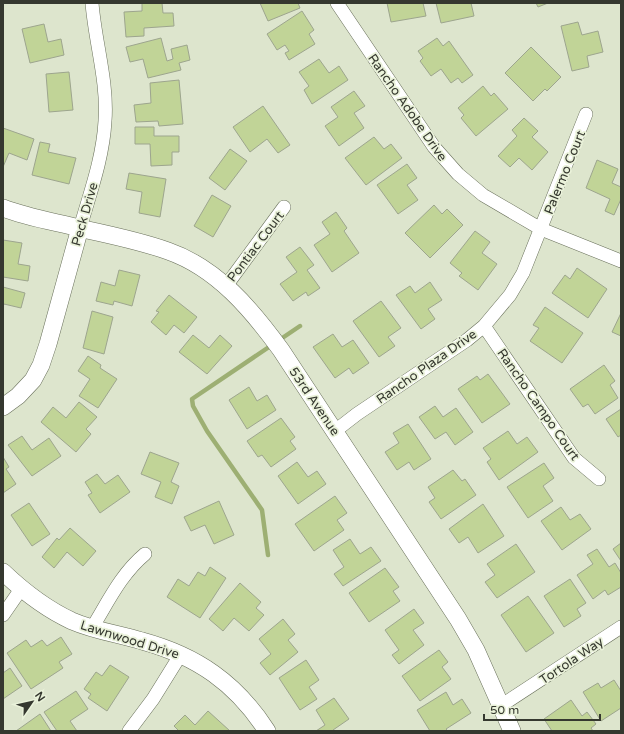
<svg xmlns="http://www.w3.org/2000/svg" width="624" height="734" viewBox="0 0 624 734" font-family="'Varela Round',sans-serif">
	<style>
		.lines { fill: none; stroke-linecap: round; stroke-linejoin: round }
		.stream { stroke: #9daf73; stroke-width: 4.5 }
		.building { fill: #c1d497; stroke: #9da58e }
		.minor-casing { stroke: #69705b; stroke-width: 14 }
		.tertiary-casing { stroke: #69705b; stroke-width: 18 }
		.minor { stroke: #fff; stroke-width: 13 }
		.tertiary { stroke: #fff; stroke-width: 17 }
		.labels { text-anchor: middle; stroke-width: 3.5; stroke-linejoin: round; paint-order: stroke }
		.street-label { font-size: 13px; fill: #35382f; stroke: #eaf2da }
	</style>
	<rect width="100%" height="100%" fill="#dde5cd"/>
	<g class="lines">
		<path class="stream" d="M268 555 262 510 207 431 193 406 192 399 300 326"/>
	</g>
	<path class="building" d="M142 3H162L163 13H173L174 26 144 28V36L126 37 124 12 142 11Z
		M260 3H298L300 8 268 21Z
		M387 3H423L426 16 391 22Z
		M436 3H471L474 16 441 23Z
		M536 3H548L538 7Z
		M302 11 314 30 309 34 315 44 289 60 285 53 289 51 285 45 277 50 267 34Z
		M578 22 582 35 598 31 603 52 587 56 589 67 572 71 561 26Z
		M44 24 48 42 61 39 64 55 30 63 22 29Z
		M161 38 167 61 173 59 171 49 187 45 190 60 179 63 181 70 148 78 143 59 130 62 126 47Z
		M437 38 443 46 449 41 473 75 462 83 458 78 451 83 441 69 431 76 420 61 423 58 418 51Z
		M531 47 561 77 547 91 545 89 533 101 505 73Z
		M319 59 329 73 339 66 348 80 312 104 304 90 309 86 299 72Z
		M69 72 73 110 49 112 46 74Z
		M179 80 183 124 159 126 158 121 136 122 134 105 151 103 150 83Z
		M483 86 491 96 494 93 508 109 476 136 461 118 464 115 458 108Z
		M354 91 365 106 354 113 364 128 339 146 325 126 338 117 331 107Z
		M263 106 290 145 278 153 267 139 250 152 233 127Z
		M524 118 538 131 532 137 548 152 532 170 519 158 510 167 498 156 517 136 512 130Z
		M135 127H154V136H179V152H172V165L151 166 150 144H135Z
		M3 128 34 139 27 160 9 153 3 167Z
		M374 137 384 149 391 144 402 158 366 185 345 158Z
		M40 142 50 144 48 152 76 158 69 184 32 175Z
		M230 149 247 161 225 190 209 178Z
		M597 160 618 169 612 183 621 187V199L614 215 605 211 610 199 586 188Z
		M407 164 417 178 407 185 418 200 398 214 377 185Z
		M129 173 166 179 160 217 139 213 142 192 126 189Z
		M212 195 231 206 213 237 194 226Z
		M434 205 442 214 447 209 463 225 430 258 405 233Z
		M336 212 347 228 344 231 359 253 332 272 314 245 330 234 322 222Z
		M475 231 490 242 482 253 497 264 478 290 459 276 462 273 450 263Z
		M3 240 22 243 18 264 30 266 28 281 3 277Z
		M300 247 314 265 307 270 320 288 308 296 306 292 293 301 280 284 297 272 286 257Z
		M577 268 607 289 588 318 552 293 565 275 570 279Z
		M119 270 140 275 132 306 114 301 113 305 96 301 101 282 115 286Z
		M430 282 442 300 428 309 435 319 421 329 396 295 410 286 415 293Z
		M3 287 25 293 21 308 4 304 3 307Z
		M169 295 197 317 184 333 174 325 166 335 151 322 159 312 156 311Z
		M381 301 401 328 388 337 395 346 379 357 353 321Z
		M545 307 583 333 562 363 530 341 539 328 533 325Z
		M92 311 113 317 104 354 83 348Z
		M621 313V336L612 332Z
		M333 334 342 347 353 340 369 363 353 374 349 368 335 378 313 347Z
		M193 335 209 348 220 335 232 346 207 374 179 352Z
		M88 356 101 365 100 368 117 379 98 408 79 396 90 379 78 371Z
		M604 365 615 381 610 385 618 398 595 414 588 404 583 407 570 389Z
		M488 374 510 404 482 423 458 389 477 376 480 380Z
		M249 387 257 401 267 395 276 410 247 429 229 400Z
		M79 402 97 417 86 429 91 434 76 452 41 422 53 407 66 418Z
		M435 406 443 417 456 408 473 432 455 445 446 432 435 439 419 417Z
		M621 409V435L618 437 606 419Z
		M281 418 295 437 290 441 296 449 271 467 262 455 258 457 247 441Z
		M408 424 431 459 414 470 409 462 397 470 385 452 399 443 393 433Z
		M508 431 517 444 527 437 538 452 499 480 487 462 491 459 483 448Z
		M22 436 32 450 49 438 61 456 32 476 8 445Z
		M150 452 179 463 171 482 179 486 172 504 155 497 161 482 141 474Z
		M3 457 9 467 6 469 16 484 3 493Z
		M297 462 308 477 317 471 326 484 298 504 278 476Z
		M544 463 554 478 543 486 553 501 528 518 507 487Z
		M453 470 462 481 465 479 476 495 441 519 429 502 435 498 428 487Z
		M97 474 105 484 118 475 130 492 100 513 88 495 92 493 85 482Z
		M335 496 347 513 337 520 344 530 314 551 295 524Z
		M219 501 234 535 214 544 205 525 191 531 184 517Z
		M29 503 50 534 32 546 11 515Z
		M483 504 504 536 478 553 468 537 459 543 449 529Z
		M561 507 570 520 580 514 591 529 562 550 541 521Z
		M70 528 96 551 83 566 67 552 54 568 42 557 57 538 59 540Z
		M350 539 360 554 371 547 381 561 343 586 334 574 344 567 333 550Z
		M621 543V561L613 549Z
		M516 544 535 572 497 598 485 582 495 575 487 564Z
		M597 549 609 567 615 563 621 573V587L608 595 605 590 593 599 577 575 593 564 587 555Z
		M210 567 226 578 200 618 167 597 178 579 189 586 198 572 205 576Z
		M385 568 399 587 393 591 400 601 369 622 349 593Z
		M570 579 586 603 577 609 581 616 564 627 544 596Z
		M240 583 261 602 256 608 264 615 249 631 234 618 223 631 209 619Z
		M528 596 554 633 526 652 501 615Z
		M414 609 424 623 413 630 424 645 399 664 392 655 399 650 385 630Z
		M283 619 295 634 288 640 298 652 270 675 260 663 271 654 259 639Z
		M61 637 72 654 59 662 63 668 31 689 7 653 26 640 31 647 42 640 47 646Z
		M439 650 448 662 442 667 451 679 420 701 402 676Z
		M306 660 319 680 309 687 317 699 300 710 279 678Z
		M110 665 129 677 107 711 88 698 91 694 84 689 96 672 102 676Z
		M10 668 22 686 3 699V673Z
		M614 680 621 691V708L601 721 583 692 598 683 601 688Z
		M76 691 88 709 70 721 77 731H57L44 712Z
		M446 692 453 705 462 699 471 713 446 729 448 731H430L417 710Z
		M334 698 349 719 333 730 334 731H316L325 725 316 710Z
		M571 700 582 716 587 712 596 724 591 728 593 731H552L544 719Z
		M208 711 230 731H179L174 726 185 715 195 725Z
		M40 714 51 731H16Z"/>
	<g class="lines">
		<g class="minor-casing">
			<path id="minor" d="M337 3 434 147 458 174 483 195 541 229 621 261
				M80 228C90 193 103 158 105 121 108 82 95 42 92 3
				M226 286 284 207
				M484 326 574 458 599 479
				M335 431 357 414 467 340 484 326 510 295 523 273 586 114
				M3 615 21 589
				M92 628C108 602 121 574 145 554
				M502 705 621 627
				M129 731 153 699 181 654"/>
		</g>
		<g class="tertiary-casing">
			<path id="tertiary" d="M3 208C29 218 56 222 83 229 111 235 140 241 168 251 217 268 252 310 281 350L458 619 476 650 512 731
				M3 407 18 396 33 380 41 365 48 344 80 228
				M3 572C24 592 46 609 72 621 95 631 119 634 142 641 197 656 236 683 267 731"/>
		</g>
		<use href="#minor" class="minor"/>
		<use href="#tertiary" class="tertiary"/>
	</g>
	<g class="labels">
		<g class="street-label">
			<text transform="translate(408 107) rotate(55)" y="5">Rancho Adobe Drive</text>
			<text transform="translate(564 172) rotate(-68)" y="5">Palermo Court</text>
			<text transform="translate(84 214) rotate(-74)" y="5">Peck Drive</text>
			<text transform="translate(255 246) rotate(-53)" y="5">Pontiac Court</text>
			<text transform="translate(426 366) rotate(-35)" y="5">Rancho Plaza Drive</text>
			<text transform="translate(315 401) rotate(56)" y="5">53rd Avenue</text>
			<text transform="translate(539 404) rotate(55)" y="5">Rancho Campo Court</text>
			<text transform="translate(130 639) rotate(17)" y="5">Lawnwood Drive</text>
			<text transform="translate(571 660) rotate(-34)" y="5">Tortola Way</text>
		</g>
	</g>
	<rect width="624" height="734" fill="none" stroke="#35382f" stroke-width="8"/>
	<g transform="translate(32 702) rotate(56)" stroke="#eaf2da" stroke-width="3" paint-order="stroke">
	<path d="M0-3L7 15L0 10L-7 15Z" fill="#35382f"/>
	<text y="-6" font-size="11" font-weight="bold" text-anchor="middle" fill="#35382f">N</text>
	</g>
	<path d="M484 714v6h116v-6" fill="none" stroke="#35382f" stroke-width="2"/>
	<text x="490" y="714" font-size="12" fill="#35382f" stroke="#eaf2da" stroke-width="3" paint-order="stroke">50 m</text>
</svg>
